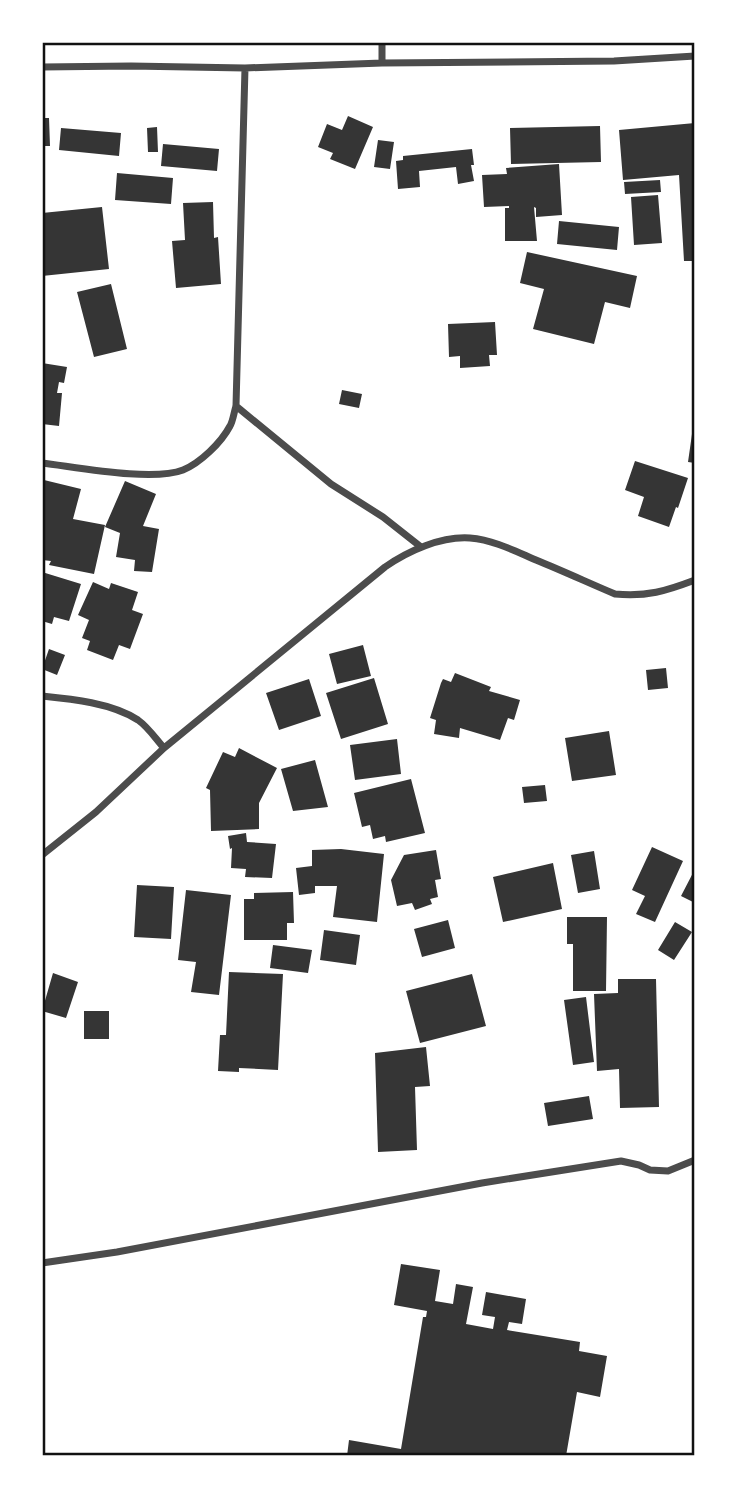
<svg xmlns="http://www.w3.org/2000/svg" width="737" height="1498" viewBox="0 0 737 1498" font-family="Mulish,sans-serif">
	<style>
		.building { fill: #353535 }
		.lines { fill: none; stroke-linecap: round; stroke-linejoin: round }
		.minor { stroke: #4c4c4c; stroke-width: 7 }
		.neatline { fill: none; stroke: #111; stroke-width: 2.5 }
	</style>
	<rect width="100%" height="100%" fill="#fff"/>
	<path class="building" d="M348 116 373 127 355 169 330 159 333 153 318 147 327 124 342 130Z
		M42 118H49L50 146H42Z
		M695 123V261H684L679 175 623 180 619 130Z
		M600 126 601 162 511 164 510 128Z
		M157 127 158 152H148L147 128Z
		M61 128 121 133 119 156 59 150Z
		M378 140 394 142 390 169 374 167Z
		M163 144 219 149 217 171 161 166Z
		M472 149 474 165H471L474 181 458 184 456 167 419 171 420 187 398 189 396 161 403 160V156Z
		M559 164 562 215 536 217V208L534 207 537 241H505V208H509V206L484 207 482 175 507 174 506 168Z
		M117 173 173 178 171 204 115 200Z
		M660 180 661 192 625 194 624 182Z
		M658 195 662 243 634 245 631 197Z
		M213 202 214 238 218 237 221 284 176 288 172 241 185 240 183 203Z
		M102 207 109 269 42 276V213Z
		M559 221 619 227 617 250 557 244Z
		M527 252 637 276 630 308 605 302 594 344 533 329 544 289 520 283Z
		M111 284 127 349 94 357 77 292Z
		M495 322 497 355H489L490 366 460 368V356L449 357 448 324Z
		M42 363 67 367 64 383 59 382 57 393H62L59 426 42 424Z
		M342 390 362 394 359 408 339 404Z
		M692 434H695V463L688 462Z
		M635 461 688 478 678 508 676 507 669 527 638 516 644 497 625 490Z
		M44 480 81 489 73 519 105 525 94 574 49 565 51 561 42 560V487Z
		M125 481 156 494 143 526 159 529 152 572 134 571 135 560 116 557 120 533 105 527Z
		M42 572 81 584 69 621 54 617 52 624 42 621Z
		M93 582 109 589 111 583 138 592 132 610 143 614 130 649 119 645 113 660 87 650 90 641 82 638 89 620 78 615Z
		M363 645 371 676 337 684 329 654Z
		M49 649 65 655 57 675 42 669Z
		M666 668 668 688 648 690 646 670Z
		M455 673 491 687 489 691 520 700 514 720 508 718 500 740 460 728 459 738 434 734 436 720 430 718 441 683 443 679 451 682Z
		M374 678 388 724 341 739 326 693Z
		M309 679 321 716 279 730 266 693Z
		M609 731 616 775 572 781 565 738Z
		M397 739 401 774 355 780 350 745Z
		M239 748 277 768 259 803V829L211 831 210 790 206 788 223 752 235 757Z
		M315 760 328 807 293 811 281 769Z
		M411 779 425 833 386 842 385 836 373 839 370 825 362 827 354 793Z
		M545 785 547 801 524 803 522 787Z
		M246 833 247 842 276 844 272 878 245 877 246 869 231 868 232 848 230 849 228 836Z
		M652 847 683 861 655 922 636 914 645 896 632 890Z
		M341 849 384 854 377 922 333 917 337 886H315V893L299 895 296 868 312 866V850Z
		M436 850 441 879 435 880 438 897 430 899 432 904 415 910 412 903 397 906 391 880 404 855Z
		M594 851 600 889 578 893 571 855Z
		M553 863 562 909 503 922 493 877Z
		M695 869V903L681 896Z
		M137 885 174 887 171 939 134 937Z
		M186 890 231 895 219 995 191 992 196 962 178 960Z
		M293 892 294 923H287V940H244V899H254V893Z
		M567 917H607L606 991H573V944H567Z
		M448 920 455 948 422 957 414 929Z
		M675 922 692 932 674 960 658 950Z
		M324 930 360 935 356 965 320 960Z
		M273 945 312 950 308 973 270 968Z
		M229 972 283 974 278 1070 239 1068V1072L218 1071 220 1035H226Z
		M53 973 78 982 66 1018 42 1011Z
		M472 974 486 1026 420 1043 406 991Z
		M618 979H656L659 1107 620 1108 619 1069 597 1071 594 994 618 993Z
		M586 997 594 1062 573 1065 564 1000Z
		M84 1011H109V1039H84Z
		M426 1047 430 1086 415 1087 417 1150 378 1152 375 1053Z
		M589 1096 593 1119 548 1126 544 1103Z
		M401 1264 440 1270 435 1301 453 1304 456 1284 473 1287 466 1324 493 1329 495 1317 482 1315 486 1292 526 1299 522 1324 509 1322 507 1330 580 1342 579 1351 607 1356 600 1397 577 1392 566 1456H347L349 1440 401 1449 423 1317H426L427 1311 394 1305Z"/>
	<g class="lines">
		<path class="minor" d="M382 63V42
			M42 67 131 66 245 68 382 63 614 61 695 56
			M236 406 331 484 383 517 421 547
			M42 463C76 467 152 482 183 470 200 463 221 443 230 426 233 421 234 412 236 406L245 68
			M42 696C72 699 112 703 138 720 148 727 156 739 164 748
			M42 855 96 812 164 748 385 567C408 551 441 536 470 538 494 540 515 551 536 560 563 571 589 583 615 594 647 597 666 591 695 580
			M42 1263 117 1252 482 1183 602 1164 621 1161 639 1165 650 1170 668 1171 695 1160"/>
	</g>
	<rect width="737" height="1498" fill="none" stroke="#ffffff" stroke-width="88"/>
	<rect x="44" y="44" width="649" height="1410" class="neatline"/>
</svg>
